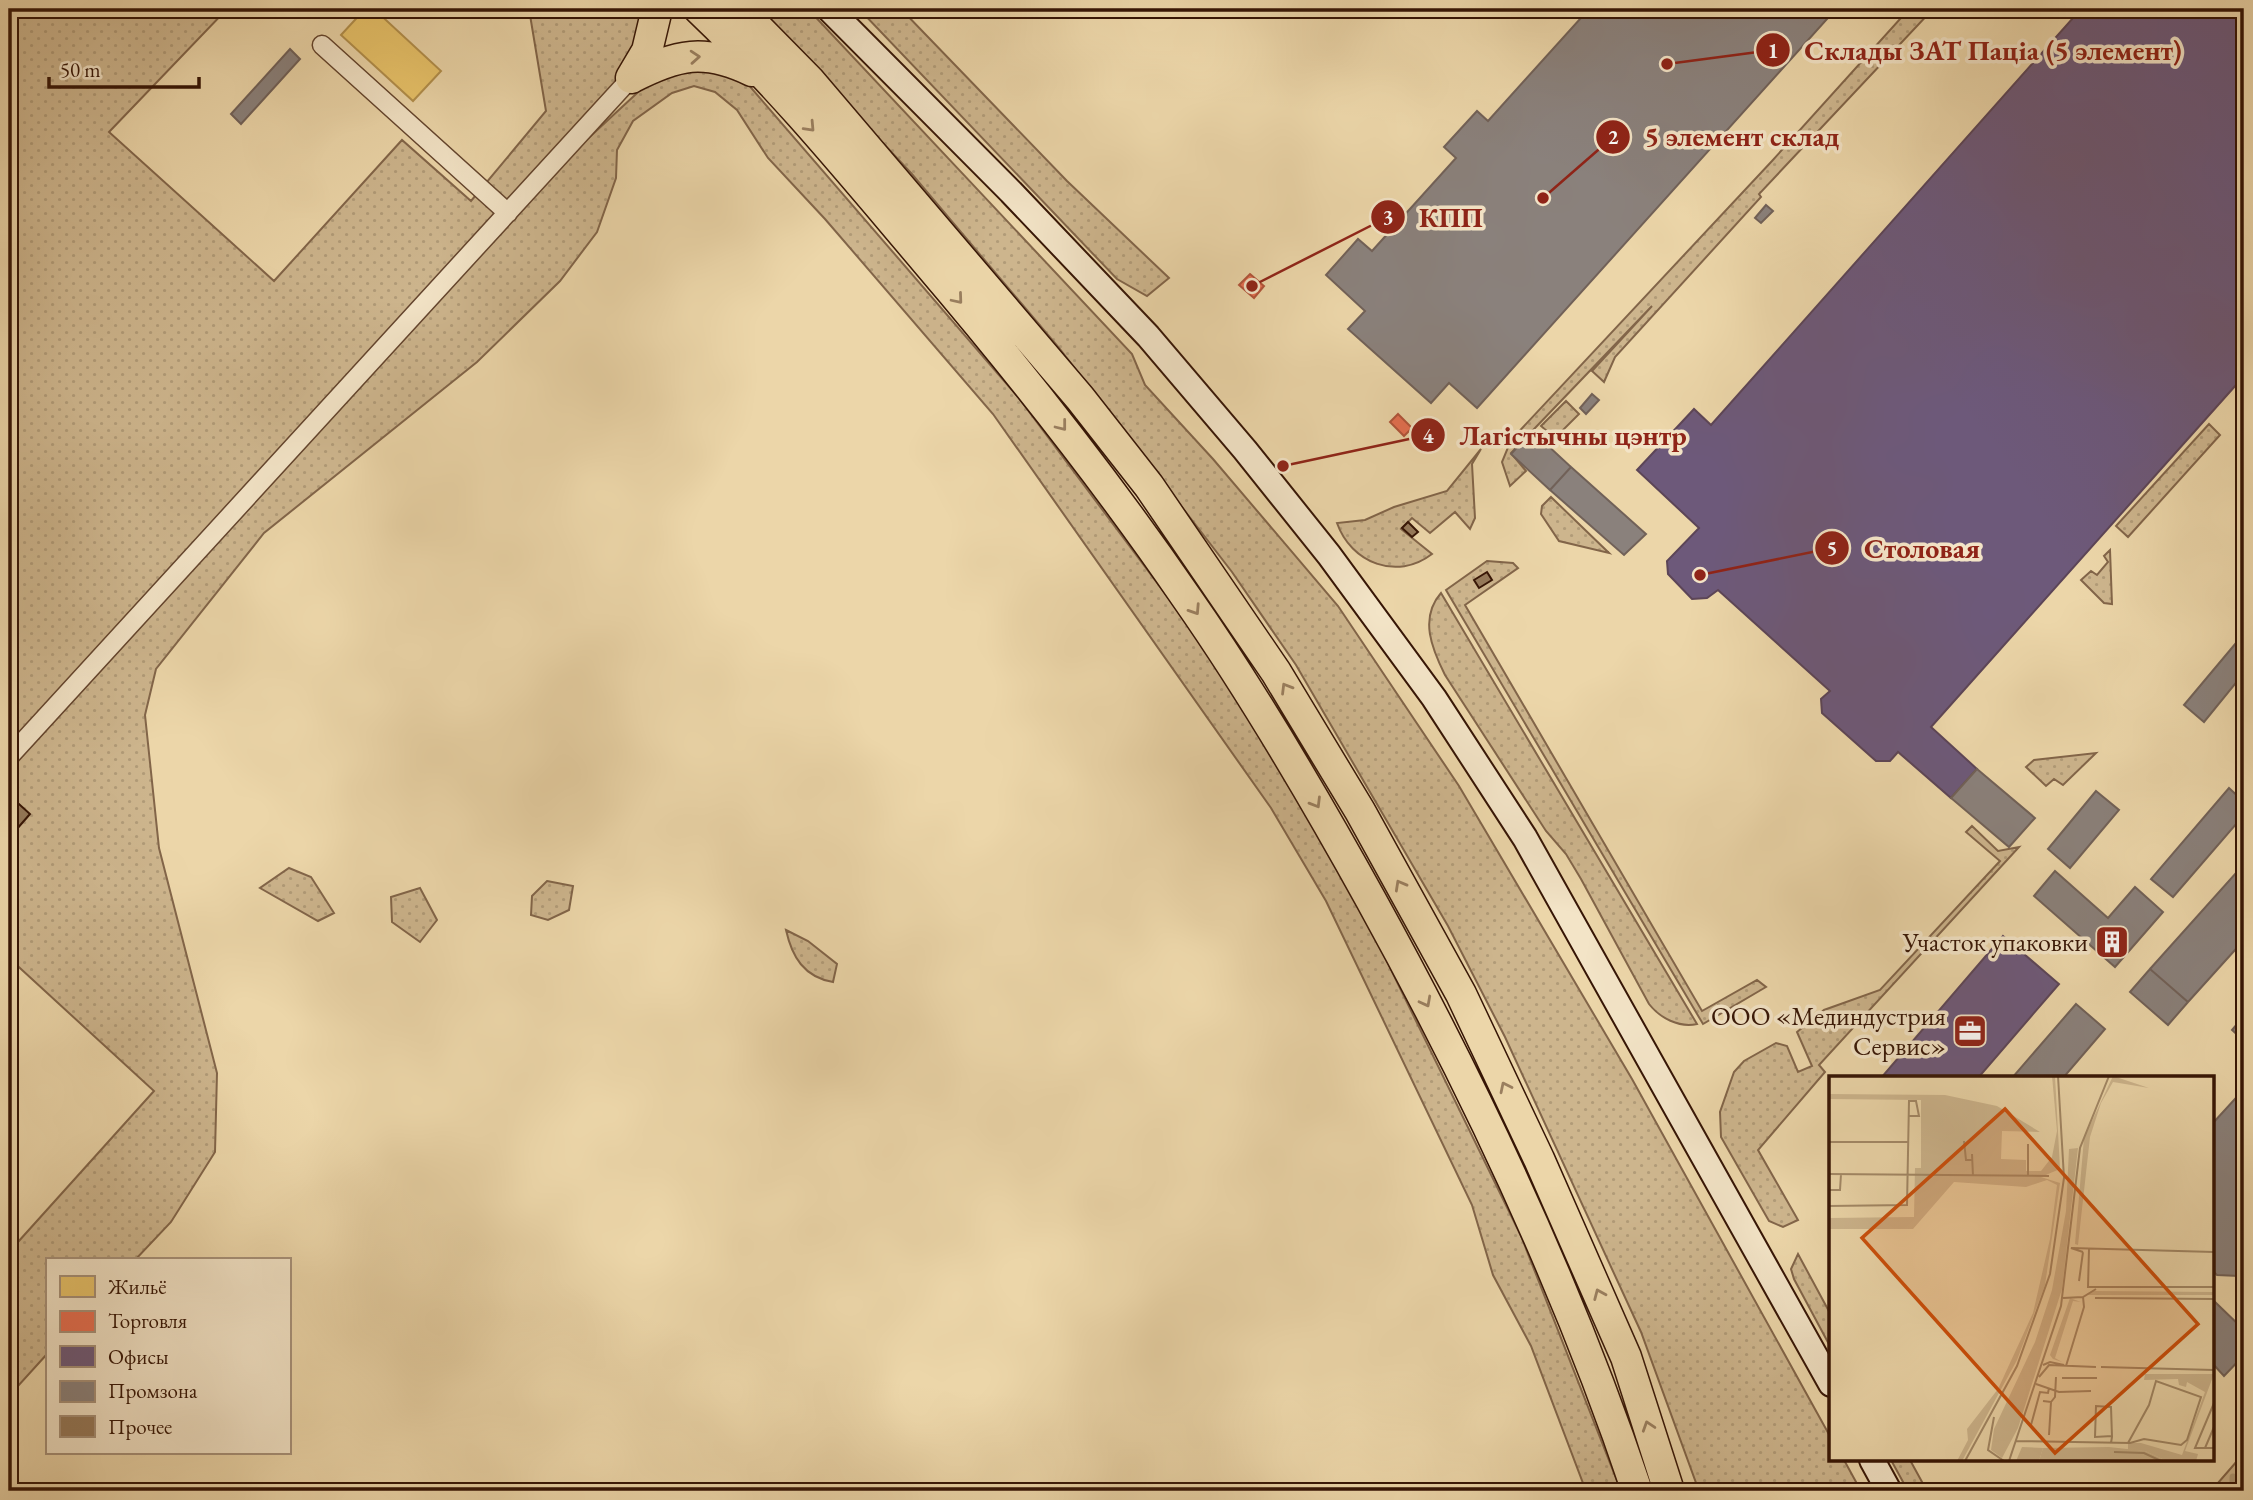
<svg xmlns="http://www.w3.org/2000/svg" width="2253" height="1500" viewBox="0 0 2253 1500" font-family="'EB Garamond',serif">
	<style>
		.grass { fill: url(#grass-dots); stroke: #826549; stroke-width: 2 }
		.cemetery { fill: url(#cemetery-stones); stroke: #826549; stroke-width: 2 }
		.homes { fill: #e9c46a; stroke: #b3904c; stroke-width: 2 }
		.shops { fill: #e76f51; stroke: #b2543a; stroke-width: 2 }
		.offices { fill: #6d597a; stroke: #5c4557; stroke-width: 2 }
		.industry { fill: #8a817c; stroke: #716158; stroke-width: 2 }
		.building { fill: #95795a; stroke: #361505; stroke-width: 2 }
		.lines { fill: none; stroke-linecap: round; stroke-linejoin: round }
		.minor-casing { stroke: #64452e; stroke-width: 21 }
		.secondary-casing { stroke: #361505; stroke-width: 28 }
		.trunk-casing { stroke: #361505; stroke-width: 33 }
		.minor { stroke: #f3e4c7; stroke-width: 18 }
		.secondary { stroke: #f3e4c7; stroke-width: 24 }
		.trunk { stroke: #ecd6a9; stroke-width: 30 }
		.oneway { stroke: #9a7f5f }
		.labels { text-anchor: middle; stroke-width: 7; stroke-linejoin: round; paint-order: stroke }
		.poi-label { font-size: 26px; fill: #361505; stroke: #f3e4c7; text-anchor: end }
		.inset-road { fill: none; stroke: #a38967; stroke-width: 2 }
		.view { fill: #cd4f0b; fill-opacity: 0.15; stroke: #cd4f0b; stroke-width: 3.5 }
		.inset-edge { fill: none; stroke: #361505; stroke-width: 3.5 }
		.leader { fill: none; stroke: #8f2418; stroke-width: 2.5 }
		.callout-dot { fill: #8f2418; stroke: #f3e4c7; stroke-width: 2.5 }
		.mark-label { font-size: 21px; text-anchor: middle; font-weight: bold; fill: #fff }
		.callout-label { font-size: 28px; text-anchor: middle; font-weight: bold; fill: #8f2418; stroke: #f3e4c7; stroke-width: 7; stroke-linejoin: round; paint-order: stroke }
	</style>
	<defs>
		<pattern id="grass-dots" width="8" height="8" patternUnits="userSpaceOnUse" patternTransform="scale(1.75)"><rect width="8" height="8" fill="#cdb58d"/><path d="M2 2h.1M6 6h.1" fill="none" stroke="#b19b78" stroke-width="1.8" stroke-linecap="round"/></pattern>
		<pattern id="cemetery-stones" width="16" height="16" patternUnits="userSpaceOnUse" patternTransform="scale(1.75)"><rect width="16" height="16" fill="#cdb58d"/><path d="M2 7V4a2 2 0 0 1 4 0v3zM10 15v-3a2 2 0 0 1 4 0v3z" fill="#b19b78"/></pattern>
	</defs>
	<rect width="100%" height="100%" fill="#ecd6a9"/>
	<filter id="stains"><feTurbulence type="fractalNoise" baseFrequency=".00286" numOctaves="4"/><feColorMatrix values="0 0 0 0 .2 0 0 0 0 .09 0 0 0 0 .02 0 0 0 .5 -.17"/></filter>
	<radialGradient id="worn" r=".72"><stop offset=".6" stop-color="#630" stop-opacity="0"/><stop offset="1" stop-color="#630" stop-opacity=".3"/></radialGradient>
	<path class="grass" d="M49 9H227L109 132 274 281 402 140 471 201 546 111 529 9H642L631 78 514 207 662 70 734 68 1018 397 1232 683 1357 900 1521 1236 1621 1491H1586L1531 1346 1493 1275 1472 1205 1326 901 1271 808 993 414 825 219 768 158 737 110 715 92 694 86 672 93 633 121 617 150 616 178 597 232 560 281 477 362 264 533 156 669 145 715 159 848 217 1073 215 1152 171 1222 135 1260H47V1354L9 1396V1252L154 1091 9 958V15Z
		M757 9H808L1132 354 1145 385 1213 459 1338 606 1459 786 1632 1079 1831 1438V1460H1844L1861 1491H1699L1641 1332 1505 1037 1448 926 1296 665 1232 572 1059 348 911 173Z
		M859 9H901L1067 181 1169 278 1147 296 1117 279Z
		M1909 9H1933L1759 194 1761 197 1615 357 1604 382 1592 371 1652 306 1511 453 1526 471 1510 486 1502 462 1511 440 1772 161Z
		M1566 401 1579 414 1555 438 1541 426Z
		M2209 424 2220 435 2128 537 2116 526Z
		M1481 449 1472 464 1475 518 1470 529 1455 512 1430 533 1412 518 1401 529 1432 554C1397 581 1351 563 1337 523L1365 520 1394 507 1447 491Z
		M1551 497 1609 553 1559 541 1541 514 1542 506Z
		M2110 550 2112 604 2104 603 2081 580 2091 571 2097 575 2108 562 2104 556Z
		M1487 561 1513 563 1518 568 1465 605 1702 1011 1757 980 1766 987 1703 1024 1446 590Z
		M1441 593 1697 1024C1679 1028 1660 1018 1649 1004L1581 879 1566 854 1546 831 1445 675C1432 649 1419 618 1441 593Z
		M2096 753 2063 785 2054 779 2046 786 2026 767 2034 760Z
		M1972 826 1998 851 2019 847 1819 1065 1825 1072 1758 1150 1798 1220 1783 1227 1769 1221 1721 1137 1720 1112 1734 1072 1744 1061 1776 1043 1787 1046 1798 1072 1812 1066 1797 1032 1824 1010 1880 990 2000 861 1966 832Z
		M289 868 311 877 334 913 318 921 260 888Z
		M547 881 573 886 569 910 548 920 531 915 532 896Z
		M420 888 437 920 420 942 392 922 391 897Z
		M786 930 808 941 837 964 833 982C804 977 792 957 786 930Z
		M1798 1254 1831 1315V1348L1794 1279 1791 1269Z
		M1891 1460H1910L1927 1491H1908Z"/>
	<path class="cemetery" d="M2244 1453V1491H2211Z"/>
	<path class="homes" d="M365 9H374L441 71 413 101 341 35Z"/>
	<path class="shops" d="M1250 274 1264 286 1254 298 1239 285Z
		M1398 414 1412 428 1404 436 1390 422Z"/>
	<path class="offices" d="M2081 9H2244V376L1931 727 1977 769 1951 798 1898 752 1890 761H1876L1822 713 1821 699 1830 691 1718 590 1707 598 1692 599 1668 574 1667 561 1699 528 1637 470 1694 409 1711 425Z
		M2003 936 2059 984 1978 1078H1881Z"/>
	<path class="industry" d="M1589 9H1836L1477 408 1449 383 1431 403 1348 329 1365 311 1326 275 1358 239 1372 251 1456 158 1444 147 1477 111 1488 121Z
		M290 49 300 59 241 124 231 114Z
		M1766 205 1773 211 1761 223 1755 218Z
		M1592 394 1599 400 1586 414 1580 408Z
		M1532 431 1571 467 1550 490 1511 454Z
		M1571 467 1646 534 1624 555 1550 490Z
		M2236 643 2244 650V673L2204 722 2184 705Z
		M1977 769 2035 818 2009 847 1951 798Z
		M2229 788 2244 802V815L2173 897 2151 879Z
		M2096 791 2119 810 2070 868 2048 849Z
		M2244 864V940L2188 1002 2150 969Z
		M2055 871 2108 918 2135 887 2163 912 2115 967 2034 896Z
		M2150 969 2188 1002 2168 1025 2130 992Z
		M2076 1004 2105 1029 2063 1078H2012Z
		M2244 1016V1041L2232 1030Z
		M2244 1089V1270L2239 1276 2217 1275 2213 1271V1123Z
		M2213 1300 2244 1330V1355L2224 1376 2213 1364Z"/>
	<path class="building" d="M1408 522 1418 532 1412 537 1402 528Z
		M1487 572 1492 580 1479 588 1474 580Z
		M9 795 30 814 9 838Z"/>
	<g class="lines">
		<g class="minor-casing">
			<path id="minor" d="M322 45 508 213
				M9 757 631 78"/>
		</g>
		<g class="secondary-casing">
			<path id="secondary" d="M829 9 1011 192 1148 336 1245 450 1329 555 1434 698 1525 838 1831 1384
				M1872 1460 1889 1491"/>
		</g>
		<g class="trunk-casing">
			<path id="trunk" d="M699 9C780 86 852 174 925 260 1017 368 1105 479 1186 597 1254 694 1314 797 1371 900 1476 1090 1568 1285 1637 1491
				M739 9 809 80 1080 398 1149 486 1276 672 1360 811 1461 994 1539 1159 1626 1357 1669 1491
				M631 78C678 54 704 48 752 71
				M631 78 647 51 657 9"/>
		</g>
		<use href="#minor" class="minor"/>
		<use href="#secondary" class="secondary"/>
		<use href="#trunk" class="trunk"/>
	</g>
	<defs><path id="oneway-chevron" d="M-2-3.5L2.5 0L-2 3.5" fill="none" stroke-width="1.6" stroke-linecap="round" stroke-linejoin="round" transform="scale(1.75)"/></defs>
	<g class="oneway">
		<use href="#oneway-chevron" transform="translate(695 57) rotate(-4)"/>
		<use href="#oneway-chevron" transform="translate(810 127) rotate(47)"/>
		<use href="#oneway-chevron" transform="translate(958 299) rotate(50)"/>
		<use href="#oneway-chevron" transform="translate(1062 426) rotate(52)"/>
		<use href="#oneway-chevron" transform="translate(1195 610) rotate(57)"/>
		<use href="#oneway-chevron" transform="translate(1286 688) rotate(-121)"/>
		<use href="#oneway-chevron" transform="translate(1316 803) rotate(59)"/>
		<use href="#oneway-chevron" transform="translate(1400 885) rotate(-119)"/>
		<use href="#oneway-chevron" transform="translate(1426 1002) rotate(62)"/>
		<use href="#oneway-chevron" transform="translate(1505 1087) rotate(-116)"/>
		<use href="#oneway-chevron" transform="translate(1599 1294) rotate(-113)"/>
		<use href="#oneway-chevron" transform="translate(1648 1426) rotate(-108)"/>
	</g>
	<defs>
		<g id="building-square" transform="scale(1.75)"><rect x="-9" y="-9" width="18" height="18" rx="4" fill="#8f2418" stroke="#f3e4c7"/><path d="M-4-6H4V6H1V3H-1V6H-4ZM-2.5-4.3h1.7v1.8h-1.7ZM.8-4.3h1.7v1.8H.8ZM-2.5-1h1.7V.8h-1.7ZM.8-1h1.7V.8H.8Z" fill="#fff"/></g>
		<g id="office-square" transform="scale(1.75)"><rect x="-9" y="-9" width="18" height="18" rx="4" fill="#8f2418" stroke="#f3e4c7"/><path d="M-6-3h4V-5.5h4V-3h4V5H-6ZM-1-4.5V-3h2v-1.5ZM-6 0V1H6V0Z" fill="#fff"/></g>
	</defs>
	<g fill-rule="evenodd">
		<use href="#building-square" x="2112" y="942"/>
		<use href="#office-square" x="1970" y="1031"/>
	</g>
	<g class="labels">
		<g class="poi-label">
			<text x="2088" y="951">Участок упаковки</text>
			<text x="1946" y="1025">ООО «Мединдустрия<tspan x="1946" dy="30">Сервис»</tspan></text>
		</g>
	</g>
	<g transform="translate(1829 1076)">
		<rect width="385" height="385" fill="#ecd6a9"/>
		<path d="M223 0H226L231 93 212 101 231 107 216 209 188 284 133 385H128L139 364 138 353 169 313 204 237 221 163 228 109 218 104 197 111 125 106 84 153H0V142L85 141 86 92H92V24L0 23V18L116 19 168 30 211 56 173 55 172 83 197 84V95H212L223 81 228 55ZM284 0 320 12 284 6 272 27 261 61 249 169 246 168 255 62ZM249 72 233 213 189 352 173 382 162 374 165 353 206 266 223 214 237 135 240 73ZM263 215 385 216V219H259ZM241 222 252 226 244 225 226 282 233 286 224 283 221 279ZM316 298H385L356 375 369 378 367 385H338L316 375 299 374V367H312L353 379 376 316 358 306 357 311 350 309 349 303 315 304Z" fill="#cdb58d"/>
		<path d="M193 371 214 372 210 385H187Z" fill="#cdb58d"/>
		<path d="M280 371 316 375 338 385H210L214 372Z" fill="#cdb58d"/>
		<path class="inset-road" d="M135 65 137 84H143M0 66H80M143 78 144 100M0 98 220 100M199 100V68M0 114H11L12 98M0 130 78 129 80 25H87L90 40H80M260 173 259 211H385M254 176 242 172 385 176M250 205 254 176M234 222 254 221 267 213M266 222 385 223M214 289 221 286 235 289M237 290 255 231 254 221M272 291 385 294M210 301 220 289 267 291M233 302H268M207 308 230 316 262 315M214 325 222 326 226 321 227 301M385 327 366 372H385M165 341 159 374 175 385M202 349 211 316 219 317 220 312M220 359 222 326M187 365 301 367 315 363 352 369 358 364 372 321 327 305 320 329 299 367M282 367 283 361 282 331 267 330 266 361 283 360M376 372 385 351M285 376 315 377 332 385M136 385 188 290 221 198 235 102 229 0M180 385 232 230 251 72 280 0"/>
		<path class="view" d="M176 33 369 248 226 377 33 162Z"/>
		<rect width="385" height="385" class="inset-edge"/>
	</g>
	<path class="leader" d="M1667 64L1773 50M1543 198L1613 137M1252 286L1388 217M1283 466L1428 435M1700 575L1832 548"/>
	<g class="callout-dot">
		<circle cx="1667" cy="64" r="7"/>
		<circle cx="1543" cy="198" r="7"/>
		<circle cx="1252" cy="286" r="7"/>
		<circle cx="1283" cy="466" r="7"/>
		<circle cx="1700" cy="575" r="7"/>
		<circle cx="1773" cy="50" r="18"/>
		<circle cx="1613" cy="137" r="18"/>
		<circle cx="1388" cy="217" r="18"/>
		<circle cx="1428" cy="435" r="18"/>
		<circle cx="1832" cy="548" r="18"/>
	</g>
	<g class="mark-label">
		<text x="1773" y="58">1</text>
		<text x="1613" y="144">2</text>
		<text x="1388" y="224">3</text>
		<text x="1428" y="443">4</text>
		<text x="1832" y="555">5</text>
	</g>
	<g class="callout-label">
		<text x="1993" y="60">Склады ЗАТ Паціа (5 элемент)</text>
		<text x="1742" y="146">5 элемент склад</text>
		<text x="1451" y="227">КПП</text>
		<text x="1573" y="445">Лагістычны цэнтр</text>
		<text x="1922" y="558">Столовая</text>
	</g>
	<rect width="2253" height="1500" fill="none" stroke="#ecd6a9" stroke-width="35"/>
	<rect x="10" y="10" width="2232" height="1479" fill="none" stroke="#361505" stroke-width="3.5"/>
	<rect x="18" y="18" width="2218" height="1465" fill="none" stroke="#361505" stroke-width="2"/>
	<rect x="46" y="1258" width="245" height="196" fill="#f3e4c7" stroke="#a79179" stroke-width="2"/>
	<rect x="60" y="1276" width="35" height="21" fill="#e9c46a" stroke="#a79179" stroke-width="2"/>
	<text x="108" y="1294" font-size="21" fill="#361505">Жильё</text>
	<rect x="60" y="1311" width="35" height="21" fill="#e76f51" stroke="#a79179" stroke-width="2"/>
	<text x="108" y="1328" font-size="21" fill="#361505">Торговля</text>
	<rect x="60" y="1346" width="35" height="21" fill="#6d597a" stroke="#a79179" stroke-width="2"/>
	<text x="108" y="1364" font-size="21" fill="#361505">Офисы</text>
	<rect x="60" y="1381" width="35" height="21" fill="#8a817c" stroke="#a79179" stroke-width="2"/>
	<text x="108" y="1398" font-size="21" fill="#361505">Промзона</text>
	<rect x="60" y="1416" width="35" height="21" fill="#95795a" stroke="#a79179" stroke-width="2"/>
	<text x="108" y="1434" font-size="21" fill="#361505">Прочее</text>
	<path d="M49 77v10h150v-10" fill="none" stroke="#361505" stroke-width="3.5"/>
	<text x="60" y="77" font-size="21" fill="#361505" stroke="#f3e4c7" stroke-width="5" paint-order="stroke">50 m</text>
	<rect width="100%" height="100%" filter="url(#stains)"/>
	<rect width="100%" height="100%" fill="url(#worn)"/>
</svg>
